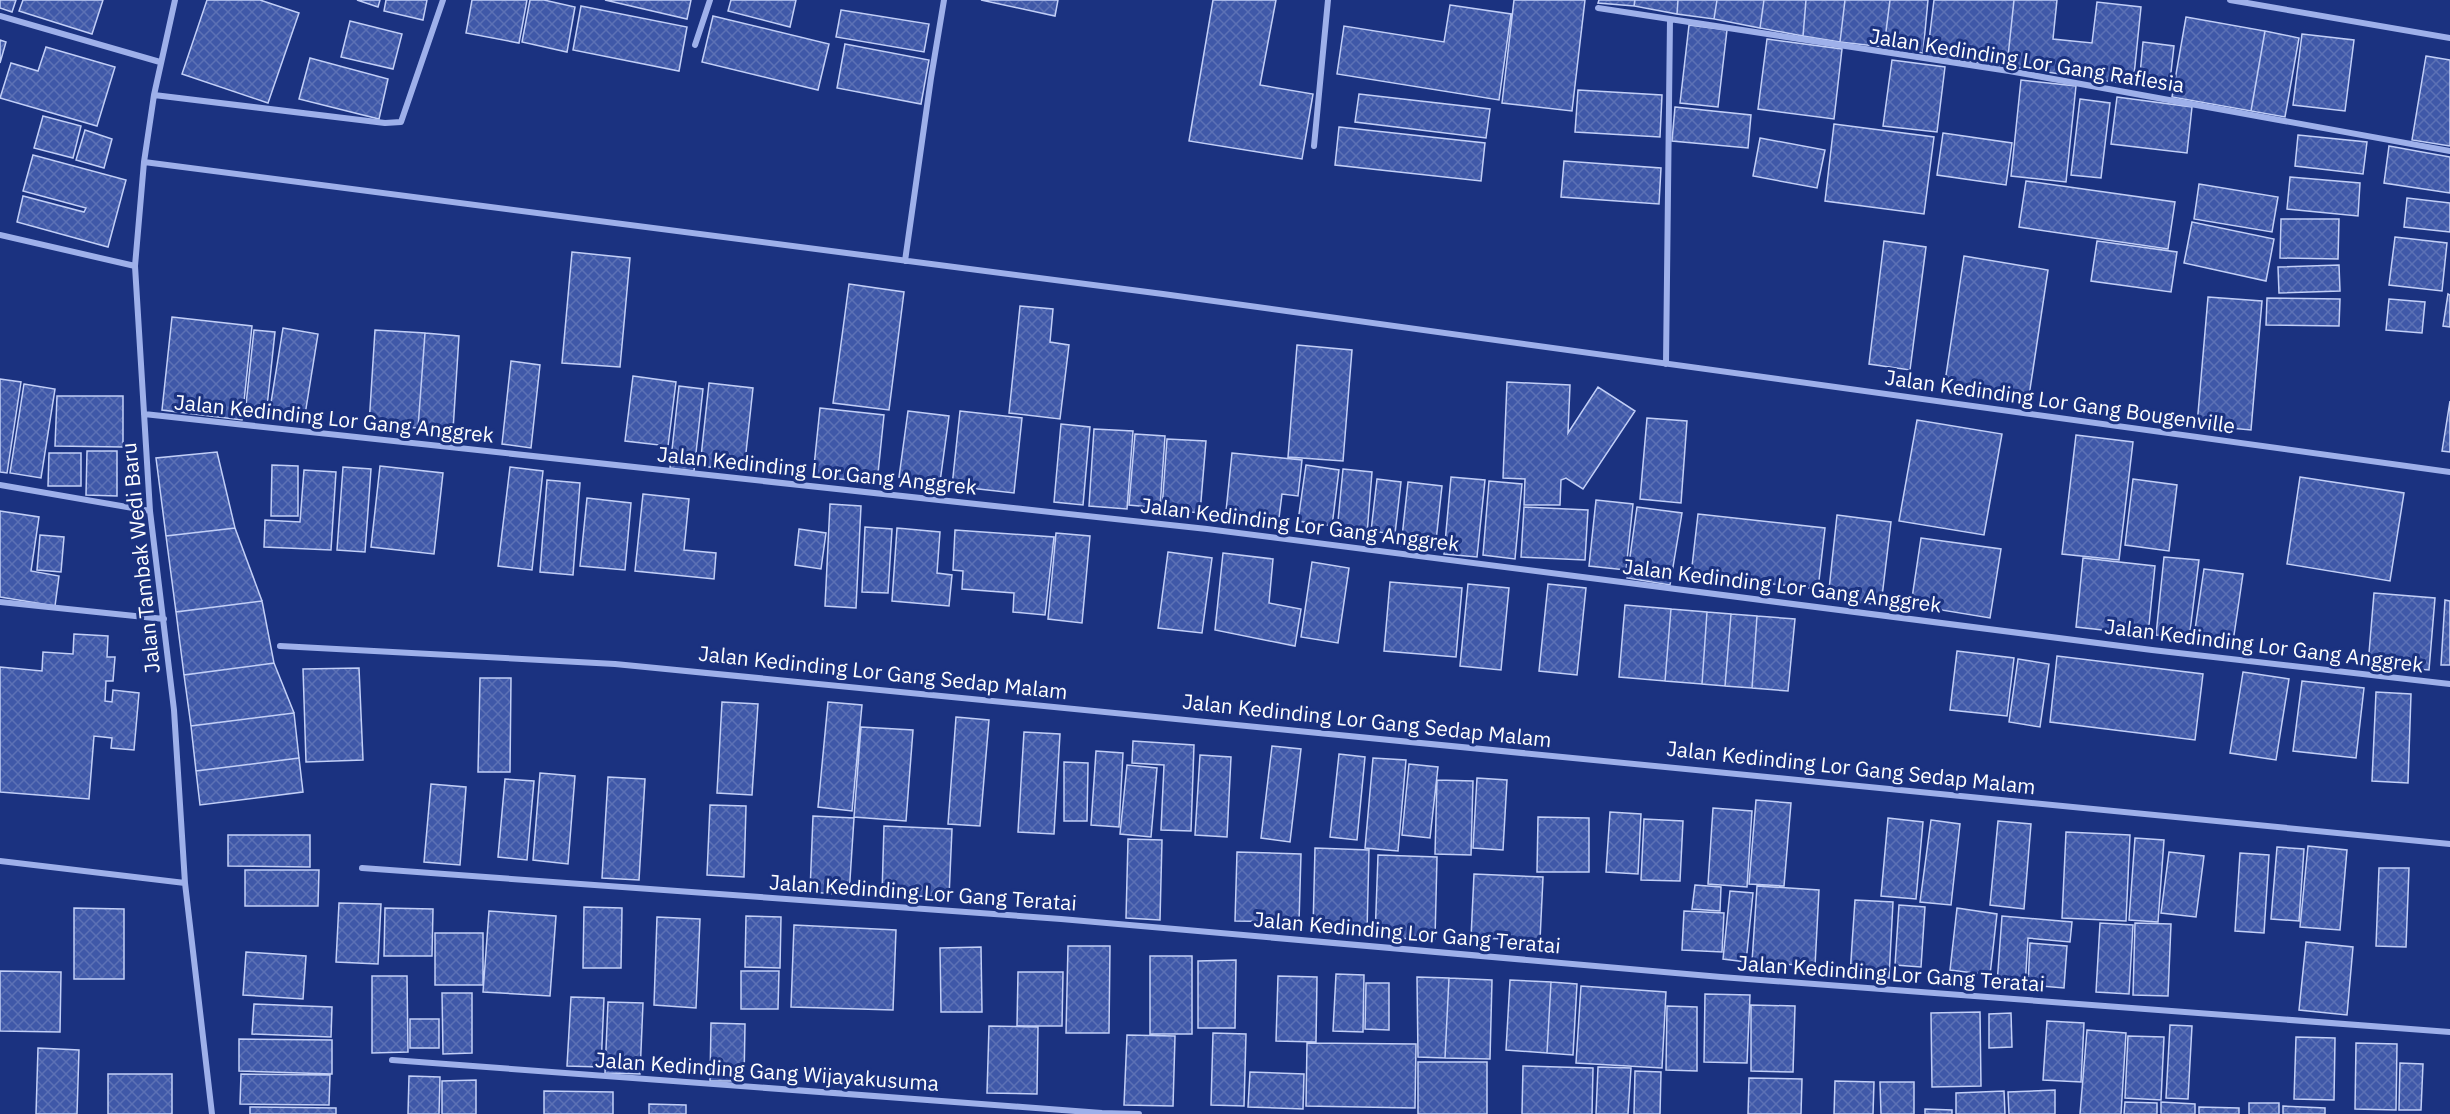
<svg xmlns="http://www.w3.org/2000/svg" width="2450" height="1114" viewBox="0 0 2450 1114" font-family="'IBM Plex Sans',sans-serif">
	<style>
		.building { fill: url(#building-cross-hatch); stroke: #c2cff7; stroke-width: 1.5 }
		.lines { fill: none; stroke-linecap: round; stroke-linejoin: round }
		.street { stroke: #9eb0ea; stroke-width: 6 }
		.labels { text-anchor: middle; stroke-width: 6; stroke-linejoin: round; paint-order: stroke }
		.street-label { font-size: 21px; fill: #fff; stroke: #1b3280 }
	</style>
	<defs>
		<pattern id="building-cross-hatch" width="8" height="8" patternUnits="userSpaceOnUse" patternTransform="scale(1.5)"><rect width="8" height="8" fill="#3f58a8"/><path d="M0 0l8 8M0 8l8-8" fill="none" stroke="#5c71b5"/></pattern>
	</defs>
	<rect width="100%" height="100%" fill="#1b3280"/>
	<path class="building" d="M0 0H16L12 12 0 8Z
		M23 0H103L92 34 19 11Z
		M207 0H260L299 13 268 103 182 74Z
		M357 0H380L378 7Z
		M386 0H427L423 20 384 11Z
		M472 0H527L519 43 466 33Z
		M530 0H544L575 7 567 52 522 42Z
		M605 0H691L687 19Z
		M731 0H796L790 27 728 11Z
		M981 0H1058L1055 16Z
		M1213 0H1276L1260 85 1313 94 1302 159 1189 141Z
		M1514 0H1585L1572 111 1502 103Z
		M1599 0H1635L1634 6 1598 3Z
		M1635 0H1678L1677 14 1634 6Z
		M1678 0H1717L1714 19 1677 14Z
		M1717 0H1764L1760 28 1714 19Z
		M1764 0H1806L1803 36 1760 28Z
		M1806 0H1845L1840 42 1803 36Z
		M1845 0H1890L1884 47 1840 42Z
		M1890 0H1928L1923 53 1884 47Z
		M1934 0H2014L2007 66 1927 57Z
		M2014 0H2057L2053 39 2092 43 2097 2 2141 7 2133 85 2007 66Z
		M1450 5 1511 14 1499 100 1337 74 1344 26 1444 42Z
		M581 6 687 27 679 71 573 50Z
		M841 10 929 24 924 52 836 37Z
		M713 16 829 44 818 90 702 62Z
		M2186 17 2265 31 2251 111 2172 97Z
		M350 21 402 34 393 69 341 57Z
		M1689 25 1727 30 1718 107 1680 103Z
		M2265 31 2299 38 2285 117 2251 111Z
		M2302 34 2354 40 2345 111 2293 105Z
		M1767 39 1842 49 1834 119 1758 109Z
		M0 40 6 42 0 63Z
		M2143 42 2174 46 2169 89 2139 85Z
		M845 44 929 60 921 104 837 88Z
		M46 47 115 67 97 126 0 98 11 63 38 71Z
		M2426 56 2450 60V146L2412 140Z
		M310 58 388 79 379 119 299 99Z
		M1892 60 1945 67 1937 132 1883 126Z
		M2021 80 2076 86 2066 182 2011 176Z
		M1578 90 1662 95 1660 137 1575 132Z
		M1359 94 1490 109 1486 138 1355 122Z
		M2117 97 2192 107 2187 153 2111 144Z
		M2080 99 2110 103 2101 178 2071 175Z
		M1675 107 1751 115 1748 148 1672 141Z
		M43 116 81 126 73 158 34 148Z
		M1834 124 1934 137 1924 214 1825 201Z
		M1339 127 1485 143 1481 181 1335 165Z
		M85 130 112 139 104 168 76 160Z
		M1943 133 2012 143 2006 185 1937 175Z
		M2298 135 2367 142 2363 174 2295 166Z
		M1760 138 1825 150 1817 188 1753 176Z
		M2389 146 2450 157V193L2384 183Z
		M33 155 126 180 108 247 17 222 23 196 84 212 86 208 23 191Z
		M1564 161 1661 168 1659 204 1561 197Z
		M2290 177 2360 183 2358 216 2287 209Z
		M2026 181 2175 202 2168 249 2019 227Z
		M2199 184 2278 197 2272 232 2194 219Z
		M2407 198 2450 203V232L2404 227Z
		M2281 219H2339L2338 259 2280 258Z
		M2192 222 2274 239 2266 281 2184 263Z
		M2395 237 2447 243 2442 291 2389 285Z
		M1884 241 1926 247 1910 370 1869 364Z
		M2097 241 2177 252 2171 292 2091 281Z
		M572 252 630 258 620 367 562 363Z
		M1964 256 2048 270 2029 396 1945 382Z
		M2339 265 2340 291 2279 293 2278 267Z
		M849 284 904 292 889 410 833 403Z
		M2448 294 2450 295V327L2443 326Z
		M2208 297 2262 301 2251 430 2197 425Z
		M2267 298 2340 299 2339 326 2266 325Z
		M2389 299 2425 302 2422 333 2386 330Z
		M1020 306 1053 309 1050 342 1069 345 1060 419 1009 413Z
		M172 317 252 326 242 420 162 410Z
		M283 328 318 334 304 421 269 415Z
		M254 330 275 332 266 416 245 414Z
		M375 330 425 333 418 428 369 425Z
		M425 333 459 336 453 430 418 428Z
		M1297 345 1352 350 1343 461 1288 457Z
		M511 361 540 365 531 448 502 444Z
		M633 376 676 382 668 446 625 441Z
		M0 379 21 382 7 473 0 472Z
		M1507 382 1570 385 1568 433 1598 387 1635 411 1583 489 1566 478 1561 480 1560 505H1524L1525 479 1503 478Z
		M709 383 753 388 744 471 700 466Z
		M24 384 55 389 41 478 10 473Z
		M679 386 703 389 694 471 670 468Z
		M57 396H123V447L55 446Z
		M2450 401V452L2442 451Z
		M820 408 884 415 877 483 813 476Z
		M908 411 949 416 940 482 899 477Z
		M960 411 1022 418 1014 493 952 486Z
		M1647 418 1687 421 1681 503 1640 499Z
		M1917 420 2002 434 1984 535 1899 521Z
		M1061 424 1090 427 1083 505 1054 502Z
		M1094 429 1133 431 1127 509 1089 506Z
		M1135 434 1165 436 1160 508 1129 505Z
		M2076 435 2133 442 2119 560 2062 554Z
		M1167 439 1206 441 1200 513 1162 509Z
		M87 451H117V496L86 495Z
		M217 452 235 528 166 536 156 458Z
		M49 453H81V486H48Z
		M1232 453 1302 460 1298 496 1282 494 1278 526 1225 521Z
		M272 465 298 466V516H271Z
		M1306 465 1339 470 1332 526 1298 521Z
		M380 466 443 473 434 554 371 547Z
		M343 467 371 469 365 552 337 550Z
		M510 467 543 471 532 570 498 566Z
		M1343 469 1372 472 1367 534 1337 531Z
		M304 470 336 472 331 550 264 547 265 520 300 522Z
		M1451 477 1485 480 1477 557 1444 554Z
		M2300 477 2404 493 2390 581 2287 564Z
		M1377 479 1401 482 1395 534 1371 531Z
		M2133 479 2177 485 2169 551 2125 545Z
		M547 480 580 483 573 575 540 572Z
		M1489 481 1522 484 1515 559 1483 555Z
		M1408 482 1442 486 1435 550 1401 546Z
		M643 494 689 499 684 550 716 553 714 579 635 571Z
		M587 498 631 503 625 570 580 566Z
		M1596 500 1633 504 1626 570 1589 566Z
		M830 504 861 506 856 608 825 606Z
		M1524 507 1588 510 1585 560 1521 557Z
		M1637 507 1682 513 1670 585 1627 578Z
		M0 511 39 517 31 571 59 576 55 606 0 597Z
		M1698 514 1825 528 1818 589 1691 575Z
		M1837 515 1891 522 1881 605 1828 599Z
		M865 527 892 529 888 593 862 592Z
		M235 528 262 601 176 612 166 536Z
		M897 528 940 532 937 573 952 575 949 606 892 601Z
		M799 529 826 533 821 569 795 565Z
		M955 530 1054 537 1045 615 1013 612 1014 593 962 589 963 571 953 570Z
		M1056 533 1090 536 1082 623 1048 619Z
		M40 535 64 537 61 572 37 570Z
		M1921 538 2001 549 1990 618 1911 605Z
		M1168 552 1212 558 1202 633 1158 628Z
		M1223 553 1273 559 1269 603 1301 609 1295 646 1215 630Z
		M2164 557 2199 560 2189 639 2156 635Z
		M2083 558 2155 566 2148 635 2076 627Z
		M1312 562 1349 568 1338 643 1301 637Z
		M2204 569 2243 574 2233 642 2194 636Z
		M1390 582 1462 588 1456 657 1384 651Z
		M1468 584 1509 588 1501 670 1460 666Z
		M1548 584 1586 588 1577 675 1539 671Z
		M2374 593 2435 598 2429 670 2368 665Z
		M2445 600 2450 601V665H2441Z
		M262 601 274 663 184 675 176 612Z
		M1625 605 1671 609 1665 681 1619 677Z
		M1671 609 1707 612 1702 684 1665 681Z
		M1707 612 1731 614 1725 686 1702 684Z
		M1731 614 1757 616 1752 688 1725 686Z
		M1757 616 1795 619 1788 691 1752 688Z
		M74 634 108 636 107 657H115L113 681H106L105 701 112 702 113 690 139 693 134 750 111 748 112 738 94 736 89 799 0 792V667L42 671 43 652 73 654Z
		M1957 651 2014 658 2007 716 1950 710Z
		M2057 656 2203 674 2195 740 2050 722Z
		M2018 659 2049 664 2040 727 2009 722Z
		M274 663 294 713 191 726 184 675Z
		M359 668 363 760 306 762 303 669Z
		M2243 672 2289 679 2276 760 2230 753Z
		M480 678H511L510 772H478Z
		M2302 681 2364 688 2356 758 2293 751Z
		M2376 692 2411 694 2408 783 2372 781Z
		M722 702 758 704 752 795 717 793Z
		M828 702 862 705 852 811 818 807Z
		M294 713 299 758 196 771 191 726Z
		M956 717 989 720 980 826 948 824Z
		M861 727 913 730 906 821 854 817Z
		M1024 732 1060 734 1054 834 1018 832Z
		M1133 741 1194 745 1191 831 1161 830 1164 765 1132 763Z
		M1272 746 1301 749 1290 842 1261 838Z
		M1096 751 1123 753 1119 827 1091 825Z
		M1339 754 1365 757 1357 840 1330 837Z
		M1200 755 1231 757 1227 837 1195 835Z
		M299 758 303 792 200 805 196 771Z
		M1373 758 1406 760 1398 851 1365 848Z
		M1064 762 1088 763 1087 821H1064Z
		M1409 764 1438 767 1430 838 1402 835Z
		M1127 765 1157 768 1151 837 1120 834Z
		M540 773 575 776 568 864 533 860Z
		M608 777 645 779 639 880 602 878Z
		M1477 778 1507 780 1503 850 1473 848Z
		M505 779 534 781 527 860 498 857Z
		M1437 780 1473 781 1471 855 1435 854Z
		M431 784 466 787 460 865 424 862Z
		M1756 800 1791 803 1784 886 1749 884Z
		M710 805 746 806 744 877 707 875Z
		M1713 808 1752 811 1747 887 1708 884Z
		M1610 812 1641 814 1638 874 1606 872Z
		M813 816 854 818 849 895 810 892Z
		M1538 817 1589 818V872H1537Z
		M1888 818 1923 822 1916 899 1881 896Z
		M1644 819 1683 821 1680 881 1641 880Z
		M1931 820 1960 824 1951 905 1920 902Z
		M1998 821 2031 824 2024 909 1990 905Z
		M884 826 952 829 949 897 882 895Z
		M2066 832 2130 835 2126 921 2062 918Z
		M228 835H310V867L228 866Z
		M2135 838 2164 840 2158 922 2129 920Z
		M1128 839 1162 840 1160 920 1126 918Z
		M2308 846 2347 850 2340 930 2300 927Z
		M2277 847 2304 849 2299 921 2271 919Z
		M1315 848 1369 850 1367 932 1313 930Z
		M1237 852 1301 854 1299 922 1235 921Z
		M2169 852 2204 856 2196 917 2161 913Z
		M2240 853 2269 855 2264 933 2235 931Z
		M1378 855 1437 857 1435 939 1375 938Z
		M2379 868H2409L2406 947 2376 946Z
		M245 870H319L318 906H245Z
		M1474 874 1543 877 1540 940 1471 938Z
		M1695 885 1721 887 1720 911 1692 909Z
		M1757 886 1819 890 1815 966 1752 962Z
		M1730 891 1753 893 1746 962 1723 959Z
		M1855 900 1893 902 1889 978 1850 975Z
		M339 903 381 904 378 964 336 962Z
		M1899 905 1925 907 1921 967 1895 965Z
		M584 907 622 908 621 968H583Z
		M74 908 124 909V979H74Z
		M385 908 433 909 432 956H384Z
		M1957 908 1997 914 1990 975 1950 970Z
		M489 911 556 916 550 996 483 992Z
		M1684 911 1724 913 1722 952 1682 950Z
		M746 916 781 917 780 968 745 967Z
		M2002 916 2072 922 2070 942 2028 938 2025 987 1997 984Z
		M657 917 700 919 696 1008 654 1005Z
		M2100 923 2133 925 2129 994 2096 992Z
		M2135 923 2171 924 2168 996 2133 995Z
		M794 925 896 930 893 1010 791 1007Z
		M435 933H483V985H435Z
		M2306 942 2353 947 2347 1015 2299 1010Z
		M2030 943 2067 946 2064 988 2028 985Z
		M1068 946H1110L1109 1033H1066Z
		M981 947 982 1012H941L940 948Z
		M246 952 306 956 303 999 243 995Z
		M1150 956H1192V1034H1150Z
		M1236 960 1235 1028H1198V961Z
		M0 971 61 972 60 1032 0 1031Z
		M741 971H779L778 1009H741Z
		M1018 972H1063L1062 1026H1017Z
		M1336 974 1364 975 1363 1032 1333 1031Z
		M372 976H407L408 1052 372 1053Z
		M1278 976 1317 977 1316 1042 1276 1041Z
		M1417 977 1449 978 1445 1058 1418 1057Z
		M1449 978 1492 980 1490 1059 1445 1058Z
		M1510 980 1551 982 1547 1053 1506 1050Z
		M1551 982 1577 984 1573 1055 1547 1053Z
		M1366 983H1389V1030L1365 1029Z
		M1581 986 1666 992 1662 1068 1576 1063Z
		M442 993H472V1053L443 1054Z
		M1705 994 1750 995 1747 1063 1704 1062Z
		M571 997 604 998 601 1067 567 1066Z
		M608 1002 643 1003 640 1074 605 1073Z
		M254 1004 332 1007 331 1037 252 1034Z
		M1751 1005 1795 1006 1793 1072 1751 1071Z
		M1667 1006 1697 1007V1071L1666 1070Z
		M1980 1012 1981 1086 1932 1087 1931 1013Z
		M2011 1013 2012 1047 1989 1048V1014Z
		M410 1019H439V1048H410Z
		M2047 1021 2084 1023 2081 1082 2043 1080Z
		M711 1023 745 1024 744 1081H710Z
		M2170 1025 2192 1026 2188 1099 2166 1098Z
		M989 1026 1038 1027 1037 1094 987 1093Z
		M2087 1030 2126 1033 2121 1114H2080Z
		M1213 1033 1246 1034 1244 1106 1211 1105Z
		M1127 1035 1175 1036 1173 1106 1124 1105Z
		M2128 1036 2164 1037 2161 1100 2125 1098Z
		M2296 1037 2335 1038 2334 1100 2294 1099Z
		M239 1039 332 1040V1074L239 1071Z
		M1307 1043 1416 1044 1415 1108 1306 1106Z
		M2356 1043 2397 1044 2396 1110 2355 1109Z
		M38 1048 79 1050 77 1114H36Z
		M1418 1062H1487V1114H1418Z
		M2400 1063 2423 1064 2421 1110H2399Z
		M1523 1066 1593 1068 1592 1114H1522Z
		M1598 1067 1631 1068 1628 1114H1596Z
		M1635 1071 1661 1072 1660 1114H1634Z
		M1250 1072 1304 1074 1303 1109 1248 1107Z
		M108 1074H172V1114H108Z
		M241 1074 330 1075 329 1105 240 1104Z
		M409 1076 440 1077 439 1114H408Z
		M1749 1078 1802 1079 1801 1114H1748Z
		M476 1080V1114H442V1081Z
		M1835 1081 1874 1082 1873 1114H1834Z
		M1880 1082H1914V1114H1881Z
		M2055 1090V1114H2009L2008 1092Z
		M544 1091 613 1092V1114H544Z
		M2004 1091 2005 1114H1956V1093Z
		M2125 1102 2157 1103V1114H2124Z
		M2161 1102 2195 1104V1114H2161Z
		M2249 1103H2279V1114H2249Z
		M649 1104 686 1105V1114H649Z
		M2283 1106 2325 1108V1114H2283Z
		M250 1107 336 1108V1114H250Z
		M2199 1107 2239 1108V1114H2199Z
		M1925 1109 1952 1110V1114H1925Z"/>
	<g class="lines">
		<path class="street" d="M175 0 154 95 144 162 135 266 150 511 174 710 185 883 212 1114
			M2230 0 2450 38
			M1598 8 2009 71 2450 151
			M0 16 160 62
			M695 45 710 0
			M154 95 385 123 401 122 443 0
			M1314 146 1328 0
			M144 162 1163 294 2450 472
			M0 235 135 266
			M905 261 931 78 944 0
			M1666 364 1670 19
			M144 414 1207 529 2152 650 2450 684
			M0 485 150 511
			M0 602 164 619
			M280 646 615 664 2450 844
			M0 861 185 883
			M362 868 1061 919 1721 977 2450 1032
			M392 1060 1102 1113 1139 1114"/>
	</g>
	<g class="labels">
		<g class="street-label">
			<text transform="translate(2027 61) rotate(9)" y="7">Jalan Kedinding Lor Gang Raflesia</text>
			<text transform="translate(2060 402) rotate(8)" y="7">Jalan Kedinding Lor Gang Bougenville</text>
			<text transform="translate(334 419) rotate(6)" y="7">Jalan Kedinding Lor Gang Anggrek</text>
			<text transform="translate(817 471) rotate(6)" y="7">Jalan Kedinding Lor Gang Anggrek</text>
			<text transform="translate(1300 525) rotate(7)" y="7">Jalan Kedinding Lor Gang Anggrek</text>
			<text transform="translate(141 558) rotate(-96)" y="7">Jalan Tambak Wedi Baru</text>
			<text transform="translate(1782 586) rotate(7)" y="7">Jalan Kedinding Lor Gang Anggrek</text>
			<text transform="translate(2264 646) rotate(7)" y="7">Jalan Kedinding Lor Gang Anggrek</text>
			<text transform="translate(883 673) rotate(6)" y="7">Jalan Kedinding Lor Gang Sedap Malam</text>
			<text transform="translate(1367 721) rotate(6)" y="7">Jalan Kedinding Lor Gang Sedap Malam</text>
			<text transform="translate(1851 768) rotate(6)" y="7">Jalan Kedinding Lor Gang Sedap Malam</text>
			<text transform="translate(923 893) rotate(4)" y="7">Jalan Kedinding Lor Gang Teratai</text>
			<text transform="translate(1407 933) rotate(5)" y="7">Jalan Kedinding Lor Gang Teratai</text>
			<text transform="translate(1891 974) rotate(4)" y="7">Jalan Kedinding Lor Gang Teratai</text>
			<text transform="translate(767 1072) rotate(4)" y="7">Jalan Kedinding Gang Wijayakusuma</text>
		</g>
	</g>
</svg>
